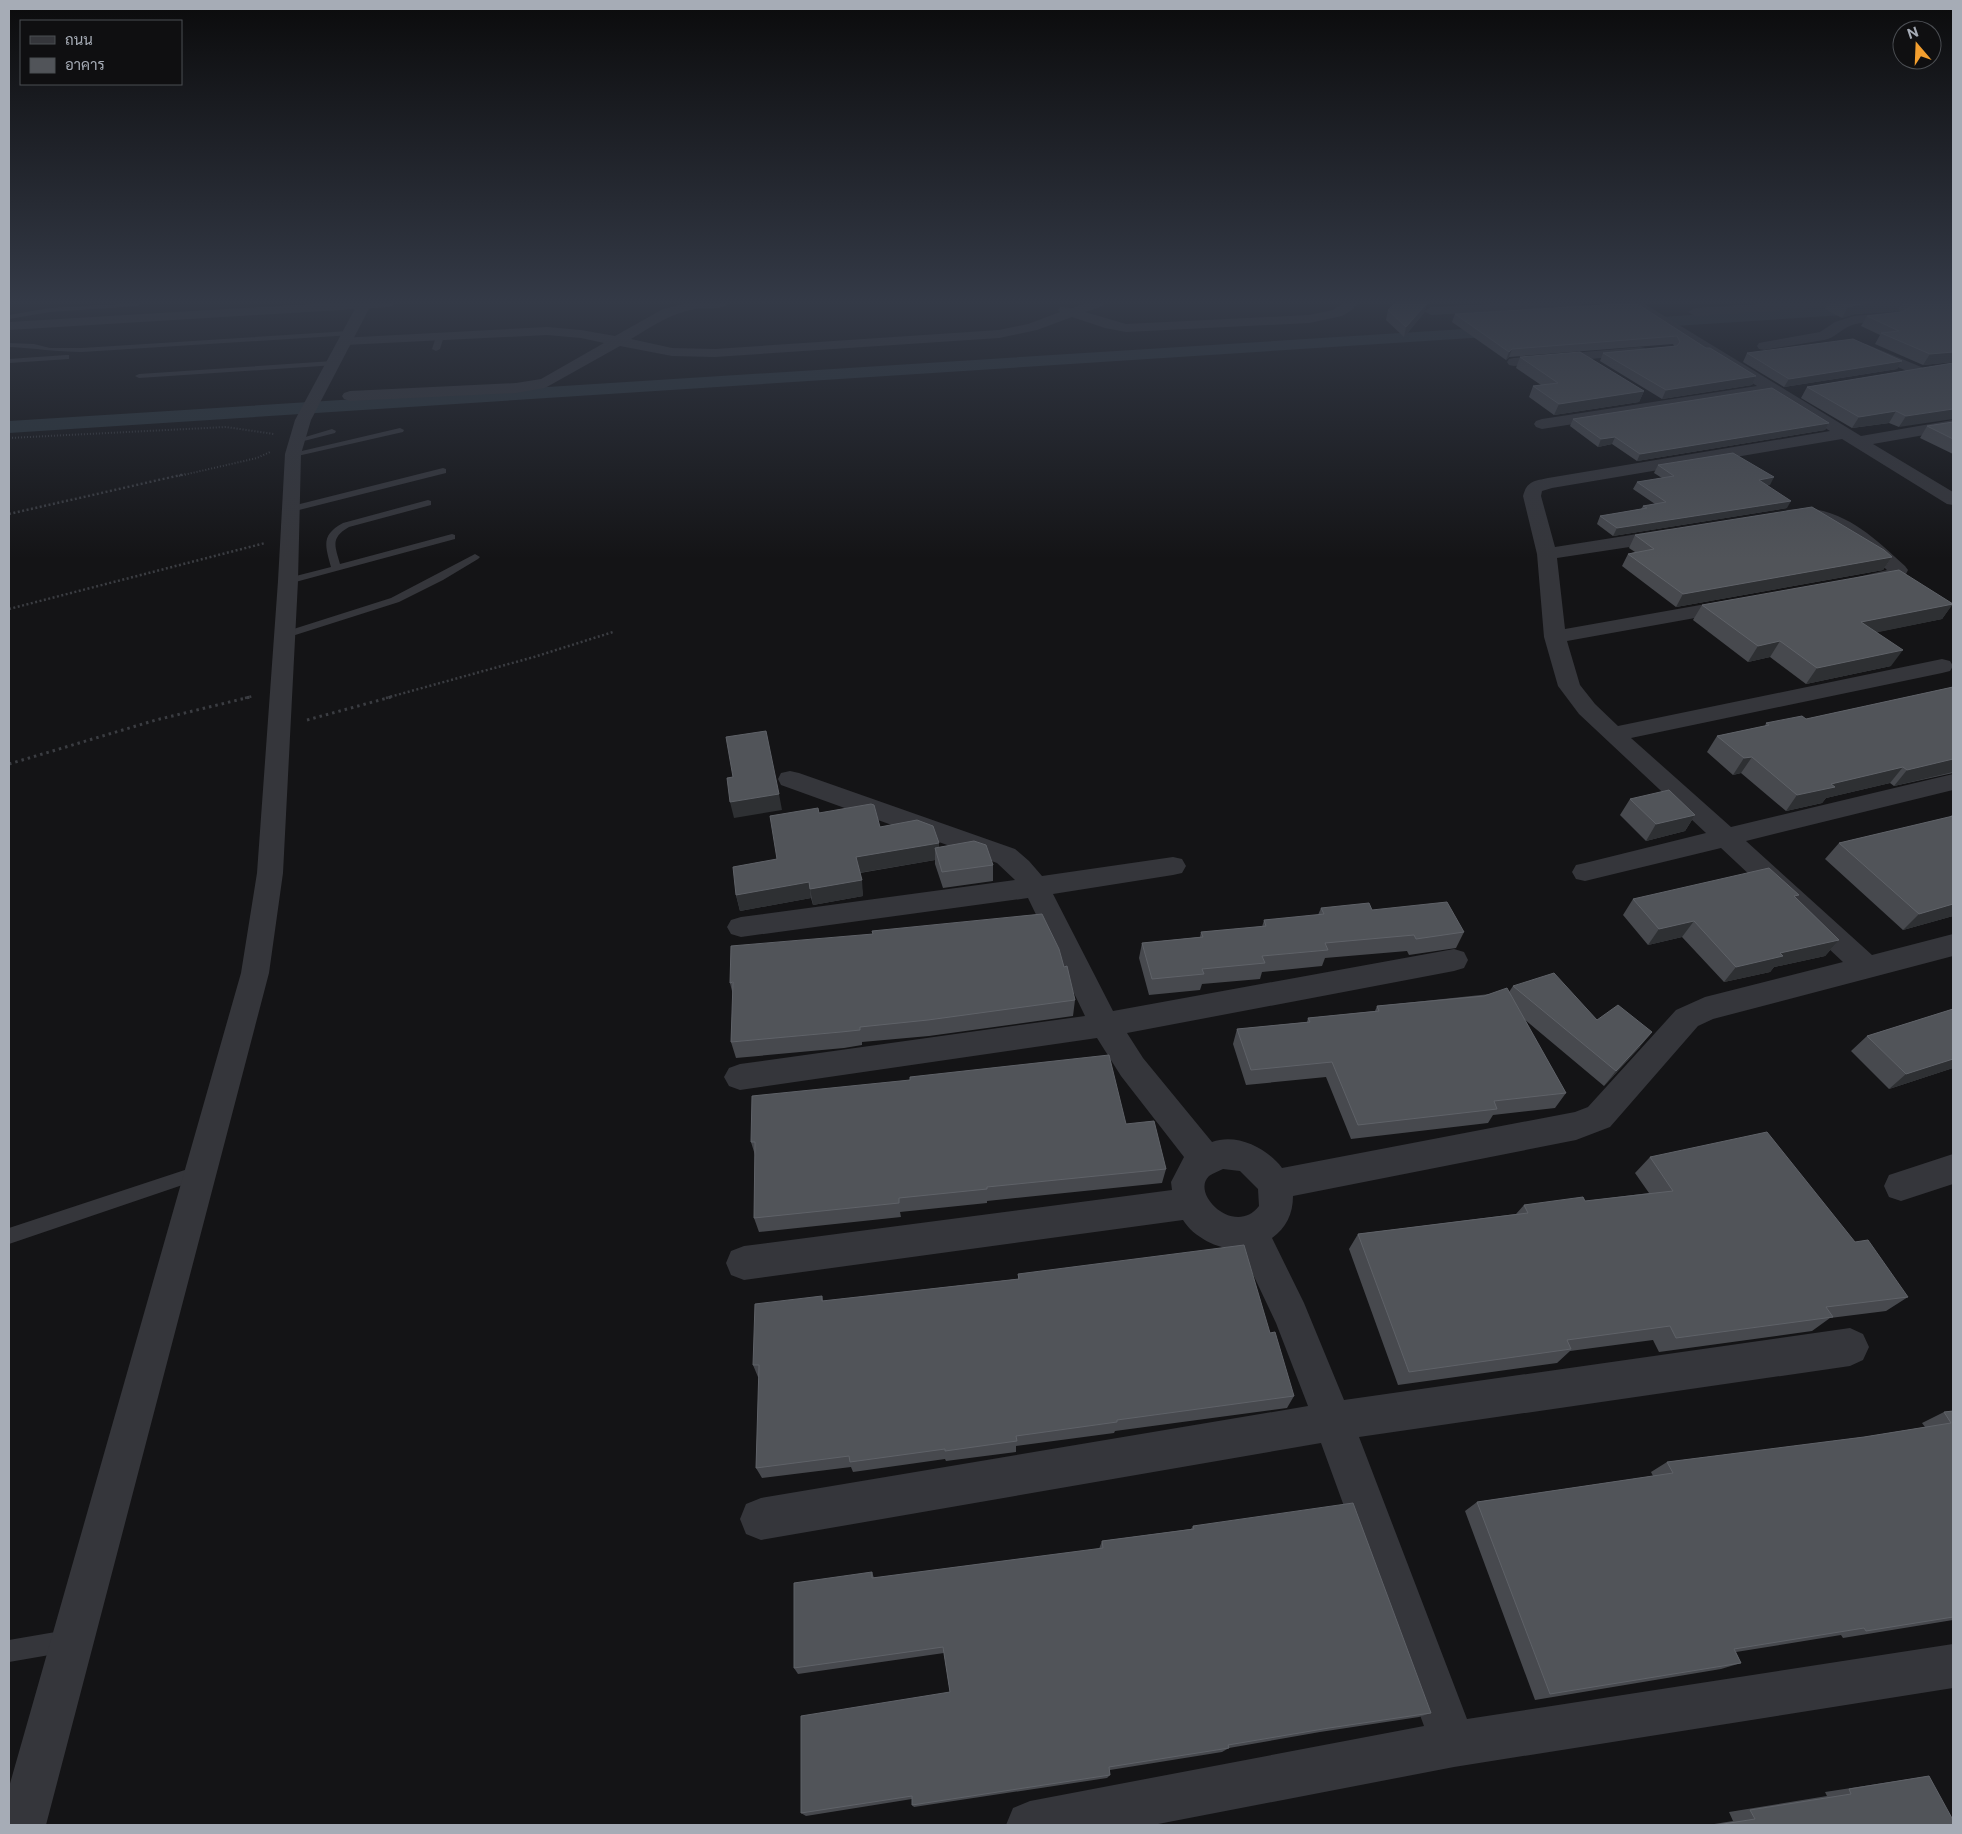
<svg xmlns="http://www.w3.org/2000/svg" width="1962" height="1834" viewBox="0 0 1962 1834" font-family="'Public Sans',Sarabun,sans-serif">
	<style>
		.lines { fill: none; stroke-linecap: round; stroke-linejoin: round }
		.canal { fill: #2a343a; fill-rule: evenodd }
		.path-far2 { stroke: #3b3d42; stroke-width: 2; stroke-dasharray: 1 2; stroke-linecap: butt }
		.path-far1 { stroke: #3b3d42; stroke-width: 2.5; stroke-dasharray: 2 2.5; stroke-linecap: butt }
		.path { stroke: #3b3d42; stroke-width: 3; stroke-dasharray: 2.5 4; stroke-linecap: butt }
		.service { fill: #35363b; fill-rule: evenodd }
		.minor { fill: #35363b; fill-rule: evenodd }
		.tertiary { fill: #35363b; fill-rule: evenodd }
		.wall { fill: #47494e }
		.shaded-wall { fill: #2e3033 }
		.building { fill: #515459; stroke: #5f6268 }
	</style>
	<rect width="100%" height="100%" fill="#141416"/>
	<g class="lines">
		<path class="canal" d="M1884 303H1953V308L1628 329 1622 328 1620 324 1622 320 1628 319Z
			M1512 326 1518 327 1520 331 1518 335 9 433V421Z"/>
		<path class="path-far2" d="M9 438 226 427 274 434
			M179 476 257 458 270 452"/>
		<path class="path-far1" d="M9 514 185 474
			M9 609 265 543
			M245 698 253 696
			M386 698 534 657 613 632"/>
		<path class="path" d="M307 720 391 697
			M9 764 156 720 250 697"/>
		<path class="service" d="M137 303 139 304V306L50 312 9 319V315L50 308Z
			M349 331 353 333 352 335 82 352C57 352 34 348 9 347V343L34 344 50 348H82Z
			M437 334 444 336 440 349 436 351 432 349Z
			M66 355H69V359L9 363V359Z
			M333 361 337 363 336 365 139 378 135 376 139 374Z
			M400 428 404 430 403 432 293 457 289 454Z
			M332 429 336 431 335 433 296 443 292 441Z
			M443 468 446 469V473L291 512 286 509 288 507Z
			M428 500 431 501V505L349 527C330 538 335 546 340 564L452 534 455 535V539L288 584 283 581 284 579 331 567C325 545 321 535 343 523Z
			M475 554 480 557 478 559 443 580 399 602 289 637H281L280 635 281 633 391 598Z
			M200 1165 206 1167 208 1172 206 1177 9 1244V1228Z
			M67 1630 75 1633 78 1641 75 1649 67 1652 9 1662V1640Z"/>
		<path class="minor" d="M329 303H397L390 307 9 330V322Z
			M688 303H729C722 311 705 307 695 309 671 313 651 327 631 339L672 348 715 349 999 330 1028 324 1060 312 1058 310 1060 307 1072 308 1086 303H1105L1103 306 1085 312 1126 324 1309 315 1333 310 1344 303H1358L1352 310 1342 316 1309 323 1126 332 1105 328 1072 317 1037 330 999 338 715 357 672 356 620 346 545 388 516 393 350 401 344 399 342 396 344 393 350 391 516 383 541 379 604 343 581 338 547 335 345 345 340 344 338 341 340 338 547 327 581 330 615 336 663 309Z
			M1510 303H1584L1577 307 1431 315 1424 311 1431 307Z
			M1628 303H1643L1861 436 1953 420V430L1873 444 1953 492V505L1947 504 1842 439 1552 488 1542 491 1541 496 1555 547 1669 529 1676 531 1678 535 1676 539 1669 541 1557 558 1565 629 1734 599 1741 601 1744 605 1741 609 1734 611 1567 641 1580 685 1595 704 1618 726 1942 659 1950 661 1953 666 1950 671 1942 673 1631 738 1731 827 1953 774V790L1746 841 1872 955 1953 934V956L1713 1019 1698 1026 1610 1127 1576 1140 1293 1196C1293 1214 1286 1228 1272 1238L1304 1303 1344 1400 1850 1328 1863 1334 1869 1347 1863 1360 1850 1366 1359 1437 1467 1719 1953 1644V1688L1454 1767 1153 1825H1006L1013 1808 1030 1801 1424 1726 1321 1443 761 1540 746 1534 740 1519 746 1504 761 1498 1308 1406 1276 1323 1241 1249C1221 1251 1194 1238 1183 1220L744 1280 731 1275 726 1263 731 1251 744 1246 1172 1190 1171 1182 1184 1157 1121 1076 1097 1038 740 1090 729 1086 724 1077 729 1068 740 1064 1085 1016 1028 898 741 937 731 934 727 927 731 920 741 917 1015 880 997 863 781 785 778 779 781 773 790 771 799 773 1015 849 1029 861 1042 876 1173 857 1182 859 1186 866 1182 873 1173 875 1053 894 1113 1011 1454 949 1464 952 1468 960 1464 968 1454 971 1127 1033 1143 1058 1212 1142C1237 1133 1267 1148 1282 1168L1575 1112 1588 1107 1676 1010 1705 997 1843 962 1721 848 1585 881 1576 879 1572 872 1576 865 1585 863 1706 833 1579 714 1558 686 1544 637 1537 554 1523 496C1527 481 1534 481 1548 478L1830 431 1769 393 1542 429 1536 427 1534 424 1536 421 1542 419 1757 386 1629 306ZM1223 1169 1240 1171 1258 1189 1259 1206C1235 1237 1190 1194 1209 1176 1213 1173 1219 1171 1223 1169Z
			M1775 303H1838L1831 307 1695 316 1688 312 1695 308Z
			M1898 312 1903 313 1905 316 1903 319C1886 323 1868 320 1852 325 1841 329 1835 338 1824 340L1764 350 1759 349 1757 346 1759 343 1764 342 1820 332 1835 322 1854 316Z
			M1866 344 1926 369 1929 372 1926 375H1916L1861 351 1859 348 1861 345Z
			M1640 347 1645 348 1647 351 1645 354 1514 366 1509 365 1507 362 1509 359 1514 358Z
			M1809 508C1852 515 1874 538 1905 566L1908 570 1904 578 1865 587 1858 585 1855 581 1858 577 1887 570C1867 552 1845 527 1818 520 1807 518 1797 520 1787 518L1784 514 1787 510Z
			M1953 1154V1184L1901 1201 1889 1197 1884 1186 1889 1175Z"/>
		<path class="tertiary" d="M358 303H372L311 420 301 454 298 581 283 873 269 973 46 1825H9V1787L241 973 257 873 278 581 285 454 295 420Z"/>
	</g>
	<path class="wall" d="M1636 303 1706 348 1756 376 1752 385 1662 399 1600 361 1603 353 1674 346 1673 344 1509 357 1506 360 1452 322 1455 314Z
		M1828 303H1953V362L1923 365 1875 344 1880 335 1861 326 1867 316 1901 312 1898 310 1854 314 1842 318 1825 309Z
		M1425 308 1424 313 1404 337 1386 320 1388 310 1426 308Z
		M1747 353 1902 361 1897 369 1784 387 1743 362Z
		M1520 357 1644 391 1639 402 1554 415 1529 397 1533 386 1541 385 1516 368Z
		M1953 363 1899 427 1889 423 1852 428 1801 398 1807 387Z
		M1573 419 1829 423 1825 430 1637 461 1612 444 1598 447 1570 426Z
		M1953 422V454L1920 438 1927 426Z
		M1658 465 1770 485H1767L1787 508 1613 536 1597 524 1600 516 1641 509 1643 506 1655 504 1633 489 1637 482 1662 478 1654 473Z
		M1635 535 1892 557 1883 570 1676 607 1622 566 1628 554 1635 552 1629 548Z
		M1953 603 1942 619 1877 632 1891 666 1806 684 1770 657 1748 662 1693 620 1702 605Z
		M1953 687V773L1894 786 1890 783 1826 798 1822 803 1786 811 1741 773 1733 775 1707 752 1717 736 1765 726 1766 723 1806 719Z
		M1630 799 1695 815 1685 831 1646 841 1620 815Z
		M819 813 880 827 993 865V881L943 888 935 864V860L860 873 863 896 813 905 811 898 740 911 736 895 777 859Z
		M1953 814V916L1903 930 1825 859 1839 843 1950 817Z
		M1796 898 1839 940 1825 956 1774 967 1770 972 1724 982 1682 937 1648 945 1623 915 1633 899Z
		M1321 908 1372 910 1464 932 1456 948 1409 955 1407 951 1325 958 1322 966 1262 972 1260 979 1202 984 1200 990 1149 995 1139 958 1142 943 1200 937 1201 932 1262 927 1264 920 1318 915Z
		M1064 967 1075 1000 1073 1016 929 1036 862 1042V1045L844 1048 736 1058 731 1042 733 995 730 983Z
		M1513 986 1597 1020 1640 1047 1604 1086 1524 1019 1566 1093 1555 1108 1493 1115 1488 1123 1351 1139 1326 1077 1246 1085 1233 1044 1237 1029 1307 1022 1308 1018 1375 1011 1377 1006 1509 992Z
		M1953 1009V1068L1889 1089 1851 1051 1867 1036Z
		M1126 1124 1166 1169 1162 1183 987 1201V1203L900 1212 901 1217 759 1232 754 1218 755 1155 751 1142Z
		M1650 1157 1855 1242 1908 1297 1886 1311 1830 1318 1812 1331 1659 1352 1653 1340 1570 1351 1557 1363 1398 1385 1349 1249 1358 1234 1516 1214 1524 1205 1585 1201 1649 1193 1635 1173Z
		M1018 1274 1270 1333 1294 1396 1287 1408 1115 1431 1114 1433 1016 1446V1452L946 1461 945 1459 853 1472 851 1467 762 1478 756 1468 759 1377H758L753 1365 822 1296 823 1301 1018 1279Z
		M1953 1411V1620L1843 1638 1841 1635 1736 1652 1741 1663 1721 1669 1535 1700 1465 1511 1477 1502 1653 1476 1651 1472 1667 1462 1864 1437 1925 1427 1922 1423 1944 1412Z
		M1193 1526 1431 1713 1419 1717 1320 1732 1229 1748 1222 1752 1110 1770V1775L1107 1778 914 1807 912 1805V1799L806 1816 801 1813 950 1692 944 1653 798 1674 794 1668 872 1572 874 1578 1099 1549 1102 1541 1191 1529Z
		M1929 1776 1953 1825H1708L1733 1821 1729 1812 1827 1796 1825 1792Z"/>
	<path class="shaded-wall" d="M1424 303H1428L1424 313 1404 337 1406 327Z
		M1873 303H1902L1898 310 1854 314 1842 318 1848 307 1860 304Z
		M1512 349 1509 357 1506 360 1509 352Z
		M1953 352V362L1923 365 1930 354Z
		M1902 361 1897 369 1784 387 1789 379Z
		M1756 376 1752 385 1662 399 1666 390Z
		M1644 391 1639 402 1554 415 1559 404Z
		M1953 409V419L1899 427 1906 416Z
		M1896 411 1889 423 1852 428 1859 417Z
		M1829 423 1825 430 1637 461 1640 454Z
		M1615 437 1612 444 1598 447 1601 439Z
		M1774 477 1770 485 1755 487 1759 480Z
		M1791 501 1787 508 1613 536 1617 528Z
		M1892 557 1883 570 1676 607 1683 594Z
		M1953 604 1942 619 1850 638 1861 622Z
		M1780 641 1770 657 1748 662 1758 646Z
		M1903 650 1891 666 1806 684 1817 668Z
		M1752 757 1741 773 1733 775 1744 758Z
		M1953 759V772L1894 786 1907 770Z
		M1903 767 1890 783 1826 798 1822 803 1786 811 1797 795 1831 784Z
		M779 794 782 810 734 818 730 802Z
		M1695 815 1685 831 1646 841 1656 824Z
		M939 843V859L935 848V860L858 873 856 857Z
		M862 880 863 896 813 905 810 889Z
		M809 882 811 898 740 911 736 895Z
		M1953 904V916L1903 930 1919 914Z
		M1694 921 1682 937 1648 945 1659 929Z
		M1839 940 1825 956 1774 967 1770 972 1724 982 1736 967 1780 953Z
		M1652 1032 1640 1047 1604 1086 1616 1071Z
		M1953 1059V1068L1889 1089 1906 1074Z"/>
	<path class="building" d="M1395 303H1427L1406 327 1388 310Z
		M1636 303 1706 348H1710L1756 376 1666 390 1603 353 1677 346 1680 342 1677 336 1512 349 1509 352 1455 314Z
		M1838 303H1873L1860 304 1848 307Z
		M1909 303H1953V352L1930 354 1881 333 1899 331 1867 316 1901 312 1912 307V304Z
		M1853 339 1902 361 1789 379 1747 353Z
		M1580 352 1644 391 1559 404 1533 386 1558 383 1520 357Z
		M1953 363V409L1906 416 1896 411 1859 417 1807 387Z
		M1772 388 1829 423 1640 454 1615 437 1601 439 1573 419Z
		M1953 422V439L1927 426Z
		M1733 453 1774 477 1759 480 1791 501 1617 528 1600 516 1647 508 1643 506 1666 502 1637 482 1674 476 1658 465Z
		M1812 507 1884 550 1892 557 1683 594 1628 554 1654 549 1635 535Z
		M1899 570 1953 604 1861 622 1903 650 1817 668 1780 641 1758 646 1702 605Z
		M1953 687V759L1907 770 1903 767 1831 784 1835 787 1797 795 1752 757 1744 758 1717 736 1769 725 1766 723 1802 716 1806 719Z
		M766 731 779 794 730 802 727 778 733 777 726 737Z
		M1669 790 1695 815 1656 824 1630 799Z
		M871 804 874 805 880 827 917 820 933 826 939 843 856 857 862 880 810 889 809 882 736 895 733 867 777 859 770 816 818 808 819 813Z
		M1953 816V904L1919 914 1839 843Z
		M974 841 986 845 993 865 942 872 935 848Z
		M1769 868 1799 895 1794 896 1839 940 1780 953 1783 956 1736 967 1694 921 1659 929 1633 899Z
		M1447 902 1464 932 1416 939 1414 935 1325 943 1328 950 1262 956 1265 963 1202 969 1204 974 1152 979 1142 943 1203 937 1201 932 1266 926 1264 920 1324 914 1321 908 1369 903 1372 910Z
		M1042 914 1059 949 1064 967 1067 966 1075 1000 928 1020 860 1027V1030L841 1032 731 1042 733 982 730 983 731 946 873 934 872 931Z
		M1554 973 1597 1020 1618 1005 1652 1032 1616 1071 1513 986Z
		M1507 988 1566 1093 1494 1101 1497 1109 1358 1125 1332 1062 1251 1070 1237 1029 1310 1022 1308 1018 1379 1011 1377 1006 1484 996Z
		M1953 1009V1059L1906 1074 1867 1036Z
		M1109 1055 1126 1124 1154 1121 1166 1169 987 1187V1189L899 1198V1203L754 1218 755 1142H751L752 1096 910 1080V1077Z
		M1767 1132 1855 1242 1868 1240 1908 1297 1826 1307 1833 1317 1676 1338 1670 1326 1567 1340 1571 1349 1409 1372 1358 1234 1528 1213 1524 1205 1583 1197 1585 1201 1673 1191 1650 1157Z
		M1244 1245 1270 1333 1275 1332 1294 1396 1117 1420V1422L1016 1436 1017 1441 945 1451V1449L850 1462 849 1456 756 1468 759 1365H753L755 1304 822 1296V1301L1019 1279 1018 1274Z
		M1953 1411V1617L1866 1631 1864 1628 1734 1649 1741 1663 1550 1694 1477 1502 1673 1473 1667 1462 1864 1437 1951 1423 1944 1412Z
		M1353 1503 1431 1713 1329 1728 1228 1745 1229 1748 1109 1767 1110 1775 912 1805V1796L801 1813V1716L950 1692 943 1647 794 1668V1583L872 1572V1578L1103 1548 1102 1541 1194 1529 1193 1526Z
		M1929 1776 1953 1820V1825H1717L1755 1819 1750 1810 1851 1794 1849 1789Z"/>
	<linearGradient id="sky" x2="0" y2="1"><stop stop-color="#0b0b0c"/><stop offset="0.54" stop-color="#343a47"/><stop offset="1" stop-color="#343a47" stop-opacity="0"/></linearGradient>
	<rect width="1962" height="559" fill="url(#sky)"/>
	<rect width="1962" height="1834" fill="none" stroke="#a6acb6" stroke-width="20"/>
	<rect x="20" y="20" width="162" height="65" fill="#0f0f11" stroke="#4b4e53"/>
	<rect x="30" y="36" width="25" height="8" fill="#35363b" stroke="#4b4e53"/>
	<text x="65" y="45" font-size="15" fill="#a6acb6">ถนน</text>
	<rect x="30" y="58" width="25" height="15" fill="#515459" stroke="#4b4e53"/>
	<text x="65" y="70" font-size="15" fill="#a6acb6">อาคาร</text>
	<g transform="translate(1917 45) rotate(341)"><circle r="24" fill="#0f0f11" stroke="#4b4e53"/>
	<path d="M0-4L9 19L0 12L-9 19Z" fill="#f29e2f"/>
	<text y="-8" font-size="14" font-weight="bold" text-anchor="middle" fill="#a6acb6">N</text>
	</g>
</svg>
